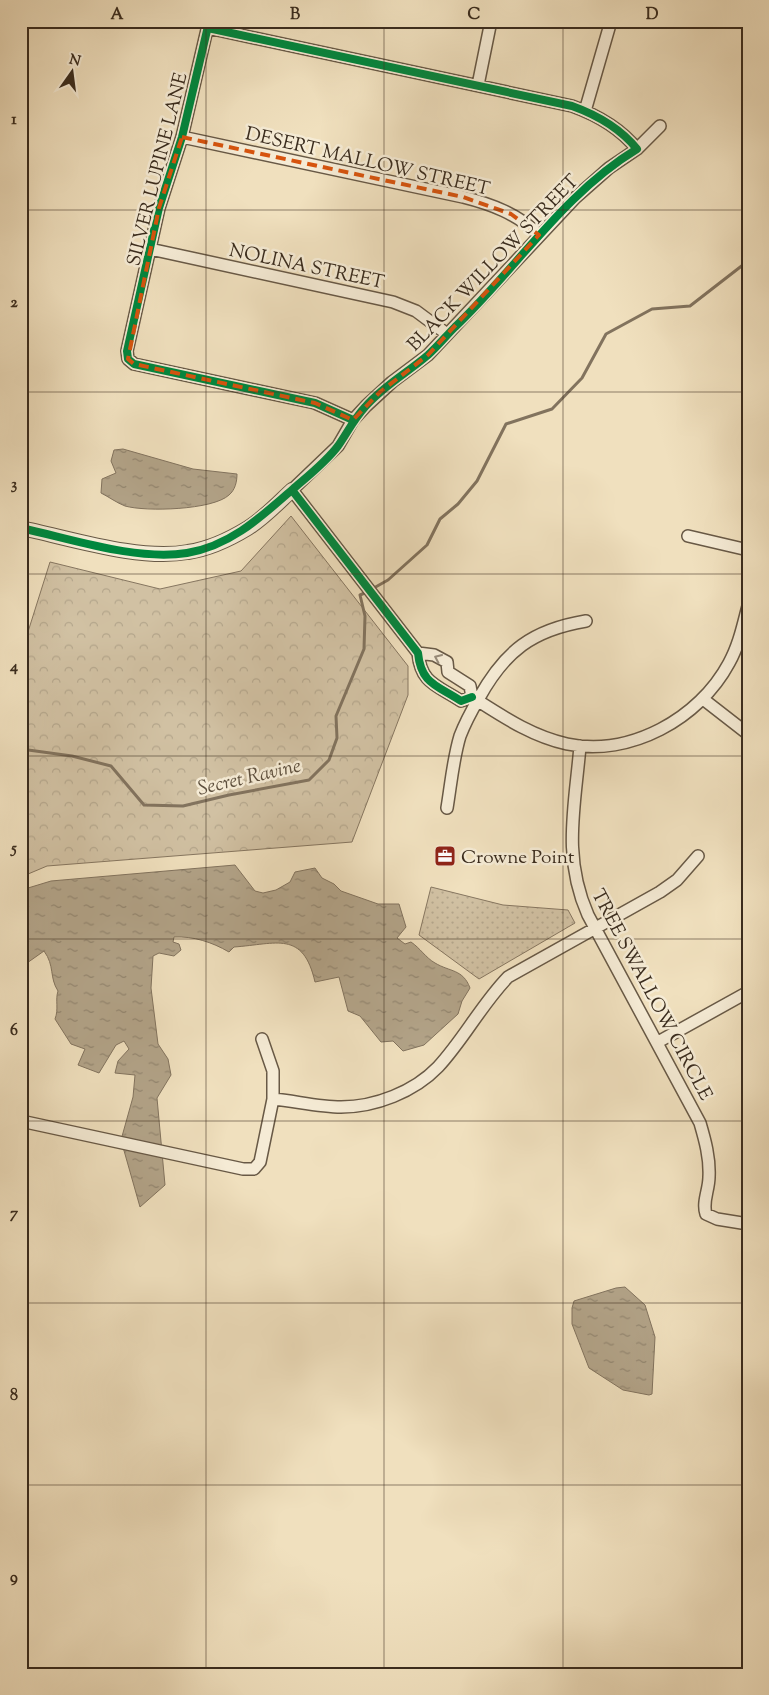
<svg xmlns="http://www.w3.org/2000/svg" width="769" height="1695" viewBox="0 0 769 1695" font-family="'Sorts Mill Goudy',serif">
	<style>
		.forest { fill: url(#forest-crowns); stroke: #867660 }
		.park { fill: url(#park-dots); stroke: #867660 }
		.water { fill: url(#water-ripples); stroke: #82735e }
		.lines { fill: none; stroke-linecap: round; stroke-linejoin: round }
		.stream { stroke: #82735e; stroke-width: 3 }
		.minor-casing { stroke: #685946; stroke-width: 14 }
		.tertiary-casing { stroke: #685946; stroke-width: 16 }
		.minor { stroke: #f5ebd5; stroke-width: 11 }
		.tertiary { stroke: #f5ebd5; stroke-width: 14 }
		.cycleway-casing { stroke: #f5ebd5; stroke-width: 11 }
		.cycleway { stroke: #00873e; stroke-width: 8 }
		.oneway { stroke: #988c7a }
		.marked { fill: none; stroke: #d7540e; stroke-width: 4; stroke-dasharray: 10 6; stroke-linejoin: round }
		.grid { fill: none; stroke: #3a2c1e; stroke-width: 1; stroke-opacity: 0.55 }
		.labels { text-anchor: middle; stroke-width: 5; stroke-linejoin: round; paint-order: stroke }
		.street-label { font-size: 19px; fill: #3a2c1e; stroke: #f5ebd5 }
		.poi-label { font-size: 19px; fill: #3a2c1e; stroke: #f5ebd5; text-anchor: start }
		.water-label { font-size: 20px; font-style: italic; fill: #5e503e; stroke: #f5ebd5 }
		.neatline { fill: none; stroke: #3a2c1e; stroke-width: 2 }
		.grid-label { font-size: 16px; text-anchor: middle; font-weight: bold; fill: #3a2c1e }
	</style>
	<defs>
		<pattern id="forest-crowns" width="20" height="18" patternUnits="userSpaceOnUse" patternTransform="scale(1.25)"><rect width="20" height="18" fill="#d1c1a3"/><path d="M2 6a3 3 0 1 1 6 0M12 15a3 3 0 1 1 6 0" fill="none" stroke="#b4a68c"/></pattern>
		<pattern id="park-dots" width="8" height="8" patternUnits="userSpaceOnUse" patternTransform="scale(1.25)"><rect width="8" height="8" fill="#d1c1a3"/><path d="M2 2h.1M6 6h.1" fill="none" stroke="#b4a68c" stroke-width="1.8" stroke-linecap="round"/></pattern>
		<pattern id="water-ripples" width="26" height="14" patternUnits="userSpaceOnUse" patternTransform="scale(1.25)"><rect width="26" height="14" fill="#b2a388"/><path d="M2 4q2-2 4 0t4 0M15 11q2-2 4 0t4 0" fill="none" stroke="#92856f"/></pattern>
	</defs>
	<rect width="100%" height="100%" fill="#f0e0be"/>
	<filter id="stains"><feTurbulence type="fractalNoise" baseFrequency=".004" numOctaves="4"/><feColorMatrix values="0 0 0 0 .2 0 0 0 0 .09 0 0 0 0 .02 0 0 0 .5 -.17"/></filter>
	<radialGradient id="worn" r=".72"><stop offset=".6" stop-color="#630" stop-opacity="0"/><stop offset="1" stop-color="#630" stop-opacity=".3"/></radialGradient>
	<path class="forest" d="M291 516 408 666V695L352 842 47 866 21 877V654L50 562 160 589 241 571Z"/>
	<path class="park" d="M431 887 503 905 568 910 575 923 479 979 419 935Z"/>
	<path class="water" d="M123 449 193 469 237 474C237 482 235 490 229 495 213 510 146 512 125 506 117 503 109 497 101 493L102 479 116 473 111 461 114 450Z
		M235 865 255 891 263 893 276 890 290 882 295 872 315 868 322 878 334 884 341 891 378 904H399L406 927 397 938 405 944 411 942C420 948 426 958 435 963 450 972 463 969 470 988L462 1001 458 1014 424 1045 403 1051 393 1041 381 1042 360 1016 348 1011 339 977 315 982C303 930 277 944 234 947L229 952C212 942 193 936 174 937L173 942 179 944 181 950 174 956 159 953 153 956 151 988 158 1044 168 1059 171 1075 157 1098 165 1185 140 1207 121 1140 133 1097 135 1075 115 1073 118 1061 129 1049 124 1041 116 1045 99 1073 78 1065 85 1049 71 1044 55 1019C59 1009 55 1000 58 991 49 977 55 966 44 951L27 963 21 958V894L28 888 51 881Z
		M625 1287 645 1305 655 1337 652 1394 649 1395 623 1390 589 1368 572 1324V1308L574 1301 616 1288Z"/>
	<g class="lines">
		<path class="stream" d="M372 589 388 580 427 545 440 519 458 504 477 481 506 424 552 409 582 378 606 334 652 309 690 306 748 261
			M21 749 72 756 111 766 144 805 183 806 229 795 309 780 329 760 337 738 336 716 364 649 365 616 360 595 367 592"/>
		<g class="minor-casing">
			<path id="minor" d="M209 21 182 137 159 208 127 351 128 359 134 364 315 403 353 420
				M208 28 572 106C597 115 620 128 637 149L609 168 575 198 428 355 392 382 366 406 353 420 338 446 292 490 418 653C421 684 437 685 461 701L472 697
				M478 85 491 21
				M585 111 611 21
				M182 137 463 197C491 204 518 214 539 235
				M637 149 660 126
				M150 249 393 302 416 311 447 334
				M688 536 748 550
				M418 653 434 655 447 662 448 672
				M448 672 470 686 472 697C502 716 531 736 567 744 630 757 699 719 729 663 739 645 743 625 748 606
				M703 699 748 734
				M580 746C575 807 562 856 588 915L700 1123C705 1140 710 1158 709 1177 709 1190 702 1202 706 1214L717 1219 748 1224
				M447 808C451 784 453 759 460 736 465 723 472 710 479 698 505 651 532 630 586 621
				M658 1042 748 992
				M273 1099C295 1101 319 1107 341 1107 375 1107 414 1092 438 1067 464 1039 481 1005 508 977L660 892 677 880 698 856
				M21 1121 243 1169H254L260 1162 273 1099V1071L262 1039"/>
		</g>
		<g class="tertiary-casing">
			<path id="tertiary" d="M21 528C70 538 139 561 188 552 209 549 230 539 248 528 264 518 278 503 292 490"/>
		</g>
		<use href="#minor" class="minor"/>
		<use href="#tertiary" class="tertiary"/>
		<g class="cycleway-casing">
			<path id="cycleway" d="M209 22 182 137 159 208 127 351 128 359 134 364 315 403 353 420
				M292 490 418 653C421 684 437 685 461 701L472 697
				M21 528C72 539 136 561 187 553 230 546 261 517 293 489 308 476 326 462 338 446 347 433 354 419 365 407 383 386 407 373 428 355 438 346 446 336 455 327 517 268 563 194 637 149 620 128 597 115 572 106L208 28"/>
		</g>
		<use href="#cycleway" class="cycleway"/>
	</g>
	<defs><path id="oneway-chevron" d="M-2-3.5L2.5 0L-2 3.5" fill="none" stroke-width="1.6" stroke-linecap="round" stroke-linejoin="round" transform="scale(1.25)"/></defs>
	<use class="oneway" href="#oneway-chevron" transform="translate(438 658) rotate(-156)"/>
	<path class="marked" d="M182 137 463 197 511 214 539 235 428 355 380 392 353 420 315 403 134 364 128 359 159 208Z"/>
	<path class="grid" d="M206 21V1674M384 21V1674M563 21V1674M21 210H748M21 392H748M21 574H748M21 756H748M21 939H748M21 1121H748M21 1303H748M21 1485H748"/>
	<defs>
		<g id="office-square" transform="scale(1.125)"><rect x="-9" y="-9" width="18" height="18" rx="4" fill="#8f2418" stroke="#f5ebd5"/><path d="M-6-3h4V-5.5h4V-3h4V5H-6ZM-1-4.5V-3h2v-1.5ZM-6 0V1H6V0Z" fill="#fff"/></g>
	</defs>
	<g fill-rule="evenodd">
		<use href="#office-square" x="445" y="856"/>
	</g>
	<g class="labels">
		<g class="street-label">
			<text transform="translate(368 160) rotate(13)" y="7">DESERT MALLOW STREET</text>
			<text transform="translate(156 169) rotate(-76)" y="7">SILVER LUPINE LANE</text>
			<text transform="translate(492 262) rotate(-46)" y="7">BLACK WILLOW STREET</text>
			<text transform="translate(307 265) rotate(12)" y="7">NOLINA STREET</text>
			<text transform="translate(653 994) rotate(62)" y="7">TREE SWALLOW CIRCLE</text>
		</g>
		<g class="poi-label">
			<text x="461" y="863">Crowne Point</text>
		</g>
		<g class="water-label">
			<text transform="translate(249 776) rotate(-13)" y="7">Secret Ravine</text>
		</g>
	</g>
	<rect width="769" height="1695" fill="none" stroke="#f0e0be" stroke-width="55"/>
	<g transform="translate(72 72) rotate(14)" stroke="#f5ebd5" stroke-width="4" paint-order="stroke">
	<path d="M0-4L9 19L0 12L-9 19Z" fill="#3a2c1e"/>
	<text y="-8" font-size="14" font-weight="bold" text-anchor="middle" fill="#3a2c1e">N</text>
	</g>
	<rect x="28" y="28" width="714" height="1640" class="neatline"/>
	<g class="grid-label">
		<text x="117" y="19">A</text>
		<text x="295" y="19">B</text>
		<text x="474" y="19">C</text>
		<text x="652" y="19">D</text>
		<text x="14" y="124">1</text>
		<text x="14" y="307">2</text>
		<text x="14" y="489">3</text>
		<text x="14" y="671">4</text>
		<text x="14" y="853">5</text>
		<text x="14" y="1035">6</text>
		<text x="14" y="1218">7</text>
		<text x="14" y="1400">8</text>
		<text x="14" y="1582">9</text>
	</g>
	<rect width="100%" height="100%" filter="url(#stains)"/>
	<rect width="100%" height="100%" fill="url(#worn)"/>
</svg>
